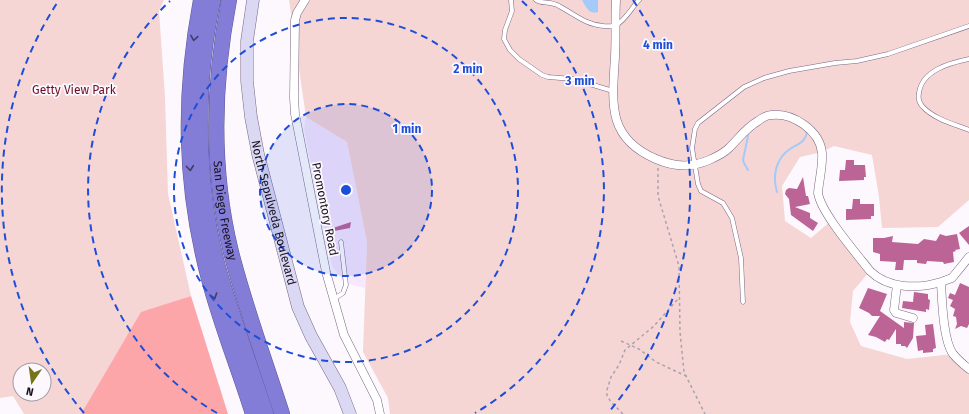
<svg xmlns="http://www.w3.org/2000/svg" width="969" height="414" viewBox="0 0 969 414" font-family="'Fira Sans',sans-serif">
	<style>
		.built { fill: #f7e7ff }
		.green { fill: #f6d5d5; fill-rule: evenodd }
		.forest { fill: #fda6aa }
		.water { fill: #a4caf9 }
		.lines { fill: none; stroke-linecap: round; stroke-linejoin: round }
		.stream { stroke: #a4caf9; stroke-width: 2 }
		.building { fill: #bd6497 }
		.lane-casing { stroke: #7b6783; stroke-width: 5 }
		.street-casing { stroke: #7b6783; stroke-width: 9 }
		.secondary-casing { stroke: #7b6783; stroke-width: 13 }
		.highway-casing { stroke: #5e5796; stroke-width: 16 }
		.path { stroke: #a9a3ab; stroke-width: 1.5; stroke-dasharray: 3 3; stroke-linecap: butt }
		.lane { stroke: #fff; stroke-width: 4 }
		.street { stroke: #fff; stroke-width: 8 }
		.secondary { stroke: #dad8f3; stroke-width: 12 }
		.highway { stroke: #837dd8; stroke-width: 15 }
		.oneway { stroke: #433c67 }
		.ring { fill: none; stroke: #1d4ed8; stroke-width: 2; stroke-dasharray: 7 5 }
		.labels { text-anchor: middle; stroke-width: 3.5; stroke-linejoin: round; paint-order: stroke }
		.park-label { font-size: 12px; fill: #6d0d21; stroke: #fcf8fe }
		.street-label { font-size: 12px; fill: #18101c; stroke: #fcf8fe }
		.centre { fill: #1d4ed8; stroke: #fcf8fe; stroke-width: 2 }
		.ring-label { font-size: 12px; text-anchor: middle; font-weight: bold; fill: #1d4ed8; stroke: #fcf8fe; stroke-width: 3.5; stroke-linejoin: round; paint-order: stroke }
	</style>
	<rect width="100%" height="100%" fill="#fcf8fe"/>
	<path class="built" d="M306 117 347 142 367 242 365 288 345 283 332 266 304 129Z"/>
	<path class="green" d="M0 0H164L159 11 165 97 168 194 191 296 141 313 81 414H24L13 396 0 398ZM20 370H44V394H20Z
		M289 0H969V200L938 227 882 228 879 197 872 155 834 146 822 152 800 157 782 186 785 221 811 238 832 220 870 271 853 291 850 322 861 346 907 359 953 354 969 369V414H390L388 398 363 352 367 242 347 142 306 117Z"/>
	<path class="forest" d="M191 296 228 414H81L141 312Z"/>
	<path class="water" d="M582 0H598V12C589 15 586 7 582 0Z"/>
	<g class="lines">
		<path class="stream" d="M746 132 748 136 743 160 744 163 748 170
			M777 192C772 176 776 158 790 149 798 144 806 142 807 131"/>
	</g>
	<path class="building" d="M846 160H854V165H865L866 177H864V180L839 181 840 170H845Z
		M803 177 806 196H808L810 204 795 207 810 213V218L818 223 813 231 791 215 789 199 785 194 786 190 789 188 797 189Z
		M853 199H860V204H874V216H871V219L846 220V209H852Z
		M351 222 350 228 334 231 333 228Z
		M969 226V245L959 233Z
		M940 234 946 236 957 234 960 249 955 250 956 251 953 252 954 262 944 264 943 262 927 261 926 264 917 263V260H904L903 270H895L896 262 880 261V254L873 252V238H884L893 236 892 242 918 244 924 239 936 241Z
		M960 283 969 287V324L967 328 961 326 955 329 957 324 956 317 953 316 955 309 950 306 953 300 948 298 950 293 955 295Z
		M868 288 887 294 880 311 904 328V322L914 323 913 338 907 348 905 346H901V344H896V329L889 340 887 339 885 342 876 337 868 335 880 316H872L869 313 859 308Z
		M914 292 928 294V299L930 300 929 310 926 309V312L902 308 903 301 913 302Z
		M933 324 936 348 933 349V352L923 353V350L918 351 916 336 926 335 925 325Z"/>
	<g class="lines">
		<g class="lane-casing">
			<path id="lane" d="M511 0 512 11 505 30 504 39 510 50 519 59 542 75 548 77 573 79 613 91
				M536 0C541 4 551 1 559 6 574 14 586 25 604 26 608 26 613 27 616 25 624 22 633 6 639 0
				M969 59C950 63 922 70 919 93 918 98 919 103 923 107 934 119 954 124 969 130
				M334 299 343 293 346 285 341 242
				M743 302 741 258 732 218 723 203 701 191 698 184 692 148 695 129 698 123 744 87 764 78 789 71 835 63 857 61 888 54 969 26"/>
		</g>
		<g class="street-casing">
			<path id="street" d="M305 0 297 13 295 20 294 98 295 114 326 272 344 335 377 400 380 414
				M616 0C615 19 616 38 615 57 612 104 607 138 656 159 674 167 691 168 709 160 716 157 724 153 729 148 739 138 746 128 758 121 762 118 767 115 771 115 793 112 820 131 822 153 823 166 819 180 818 193 821 213 856 253 870 271 888 289 918 289 941 282 942 300 943 340 953 354 958 360 964 365 969 369
				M941 282 952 278 969 257
				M897 285 894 310 896 313 913 318"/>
		</g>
		<g class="secondary-casing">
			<g id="secondary">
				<path id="s1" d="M253 0 247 41V81L251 117 258 154 298 307 311 336 340 388 350 414"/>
			</g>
		</g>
		<g class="highway-casing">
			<g id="highway">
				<path d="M201 0C183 95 184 185 209 279 221 325 239 369 253 414"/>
				<path d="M213 0C195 83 196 185 218 267 232 317 250 365 266 414"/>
				<path id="s2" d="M229 0C213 83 211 170 231 252 245 307 265 361 282 414"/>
			</g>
		</g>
		<path class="path" d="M658 168V196L679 266 680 332 684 372 705 414
			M621 341 639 349 656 362 686 376
			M623 414 611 402 607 396V390L611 377 619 365 625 350 654 326 678 299"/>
		<use href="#lane" class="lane"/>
		<use href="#street" class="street"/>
		<use href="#secondary" class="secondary"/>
		<use href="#highway" class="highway"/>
	</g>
	<defs><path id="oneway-chevron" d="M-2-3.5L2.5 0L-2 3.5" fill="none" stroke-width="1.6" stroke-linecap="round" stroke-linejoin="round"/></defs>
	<g class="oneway">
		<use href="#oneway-chevron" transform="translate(194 38) rotate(99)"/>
		<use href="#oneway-chevron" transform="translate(190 168) rotate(85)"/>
		<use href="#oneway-chevron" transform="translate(214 296) rotate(72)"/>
	</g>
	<circle cx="346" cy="190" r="86" fill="#1d4ed8" fill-opacity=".12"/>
	<g class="ring">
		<circle cx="346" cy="190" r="86"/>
		<circle cx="346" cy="190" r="172"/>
		<path d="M217 413A258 258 0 0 1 170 1M522 1A258 258 0 0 1 475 413"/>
		<path d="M84 413A344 344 0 0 1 59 0M633 0A344 344 0 0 1 608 413"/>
	</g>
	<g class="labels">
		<g class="park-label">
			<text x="74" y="94">Getty View Park</text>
		</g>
		<g class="street-label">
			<text transform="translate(325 209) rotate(79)" y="4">Promontory Road</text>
			<text dy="4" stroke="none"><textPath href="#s2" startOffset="212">San Diego Freeway</textPath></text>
			<text dy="4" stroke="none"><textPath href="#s1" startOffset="216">North Sepulveda Boulevard</textPath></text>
		</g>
	</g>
	<circle cx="346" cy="190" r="6" class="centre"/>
	<g class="ring-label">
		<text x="658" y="49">4 min</text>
		<text x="468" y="73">2 min</text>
		<text x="580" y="85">3 min</text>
		<text x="407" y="133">1 min</text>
	</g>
	<g transform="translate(32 382) rotate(193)"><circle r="19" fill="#fcf8fe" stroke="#a19ba4"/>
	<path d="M0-3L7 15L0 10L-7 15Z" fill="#747418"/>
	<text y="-6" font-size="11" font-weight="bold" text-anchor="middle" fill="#18101c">N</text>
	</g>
</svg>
